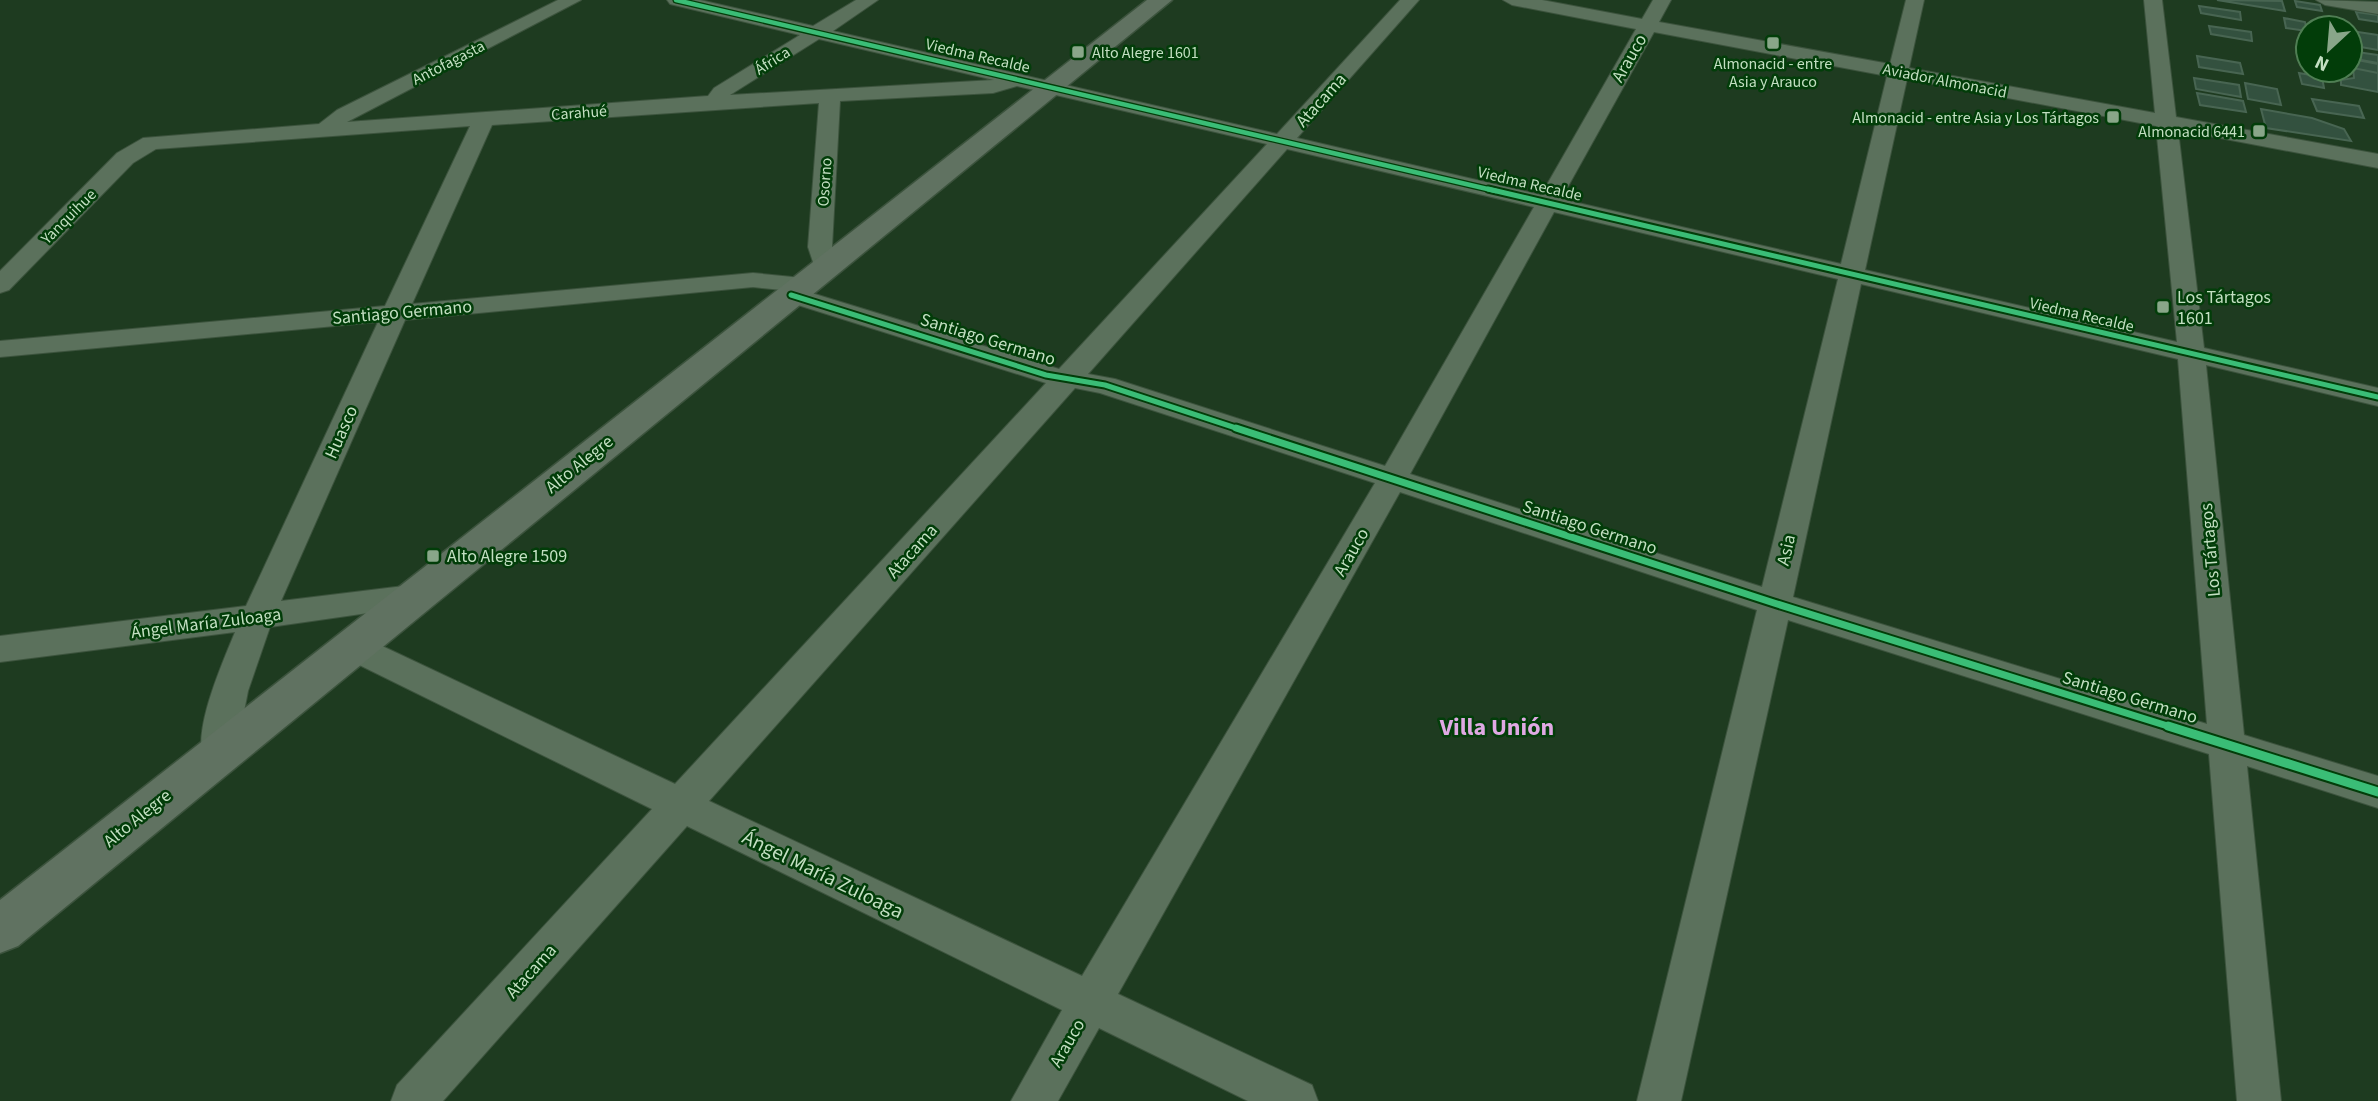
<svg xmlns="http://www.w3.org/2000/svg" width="2378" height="1101" viewBox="0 0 2378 1101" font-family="'Source Sans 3',sans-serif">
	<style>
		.building { fill: #33513f; stroke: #486552; stroke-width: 2 }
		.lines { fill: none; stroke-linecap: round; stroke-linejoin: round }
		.minor-casing { stroke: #3c533d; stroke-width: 2 }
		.secondary-casing { stroke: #3c533d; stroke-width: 3 }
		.minor { fill: #5b715c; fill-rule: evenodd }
		.secondary { fill: #607261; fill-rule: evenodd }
		.cycleway-far3-casing { stroke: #023d09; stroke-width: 7 }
		.cycleway-far2-casing { stroke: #023d09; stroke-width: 9 }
		.cycleway-far1-casing { stroke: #023d09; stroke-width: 11 }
		.cycleway-casing { stroke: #023d09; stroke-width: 13 }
		.cycleway-far3 { stroke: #3abd76; stroke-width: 4.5 }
		.cycleway-far2 { stroke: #3abd76; stroke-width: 5 }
		.cycleway-far1 { stroke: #3abd76; stroke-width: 7 }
		.cycleway { stroke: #3abd76; stroke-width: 9 }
		.poi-dot { fill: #89a689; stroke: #023d09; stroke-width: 2.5 }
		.labels { text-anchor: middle; stroke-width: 5; stroke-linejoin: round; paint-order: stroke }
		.far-poi-label { font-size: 16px; fill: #c3dfc2; stroke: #023d09; text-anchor: end }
		.far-street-label { font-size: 16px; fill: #c3dfc2; stroke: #023d09 }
		.street-label { font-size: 18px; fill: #c3dfc2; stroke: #023d09 }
		.poi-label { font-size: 18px; fill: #c3dfc2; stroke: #023d09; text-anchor: start }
		.near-street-label { font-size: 21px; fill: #c3dfc2; stroke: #023d09 }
		.district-label { font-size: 24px; font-weight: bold; fill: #dfa9e3; stroke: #023d09 }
	</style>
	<rect width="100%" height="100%" fill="#1e3b20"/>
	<path class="building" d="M2217 0 2282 1 2285 11Z
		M2295 1 2320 5 2322 11 2297 7Z
		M2199 6 2240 12 2241 20 2201 13Z
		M2356 12 2378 15V22L2359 19Z
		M2284 18 2305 22 2307 31 2286 28Z
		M2209 26 2251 32 2252 41 2211 34Z
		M2358 32 2378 35V50L2361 47 2354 35Z
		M2350 51 2378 55V63L2350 58Z
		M2197 56 2240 63 2243 74 2199 67Z
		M2357 60 2378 64V73L2353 68Z
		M2353 68 2378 73V92L2341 85V80L2354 78Z
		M2299 73 2322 77 2324 88 2302 84Z
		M2194 78 2239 85 2241 97 2196 89Z
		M2245 83 2277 89 2281 105 2248 99Z
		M2197 93 2243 101 2246 112 2200 105Z
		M2312 99 2359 106 2364 118 2317 111Z
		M2261 109 2312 118 2344 129 2351 141 2266 128Z"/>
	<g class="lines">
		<g class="minor-casing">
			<path id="minor" d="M558 0H581L347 122 708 96 714 88 800 35 670 4 667 0H700L813 26 856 0H878L833 31 1277 134 1400 0H1419L1297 138 1541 195 1636 29 1512 5 1503 0H1542L1642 19 1653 0H1671L1659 22 1890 64 1906 0H1924L1909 68 2155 113 2144 0H2162L2176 117 2378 154V168L2178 130 2204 348 2378 388V406L2206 365 2244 735 2378 776V808L2247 766 2281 1101H2237L2209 754 1788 620 1681 1101H1637L1757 610 1400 492 1118 994 1312 1085 1318 1101H1248L1099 1028 1058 1101H1011L1062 1010 687 826 443 1101H391L397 1085 652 809 339 655 334 646 339 637 351 633 363 637 675 784 1046 383 782 300 778 295 782 290 753 287 405 320 281 601 412 585 424 589 428 597 424 605 270 627 248 691 236 753 231 764 218 768 205 764C190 734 223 662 235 632L0 662V636L246 606 378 322 0 357V341L385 306 470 126 156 149 133 163 9 290 0 293V271L117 153 143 138 319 124 337 110ZM1654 32 1887 76 1841 264 1561 199ZM819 39 994 80 730 95ZM1907 79 2156 126 2177 342 1865 270ZM1017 86 1267 144 1059 369 805 291 813 289 817 284 813 279 753 273 412 304 492 125 819 103 808 247 816 271H834L837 266 832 247 840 101 993 93ZM1287 149 1534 207 1385 466 1115 379 1088 374ZM1554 212 1838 279 1762 587 1410 474ZM1861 284 2178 359 2207 724 1793 597ZM1075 388 1100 393 1375 483 1082 976 709 801Z
				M2316 0 2378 2V14L2325 5Z"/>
		</g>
		<g class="secondary-casing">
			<path id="secondary" d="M1147 0H1172L18 946 0 953V900Z"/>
		</g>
		<use href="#minor" class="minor"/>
		<use href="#secondary" class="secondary"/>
		<g class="cycleway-far3-casing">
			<path id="cycleway-far3" d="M676 0 1496 191"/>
		</g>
		<g class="cycleway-far2-casing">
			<path id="cycleway-far2" d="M1488 189 2378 397
				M791 295 1046 375 1105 385 1242 430"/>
		</g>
		<g class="cycleway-far1-casing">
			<path id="cycleway-far1" d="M1236 428 1774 603 2174 728"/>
		</g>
		<g class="cycleway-casing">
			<path id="cycleway" d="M2168 726 2378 792"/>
		</g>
		<use href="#cycleway-far3" class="cycleway-far3"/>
		<use href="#cycleway-far2" class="cycleway-far2"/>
		<use href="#cycleway-far1" class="cycleway-far1"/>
		<use href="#cycleway" class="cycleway"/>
	</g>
	<g class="poi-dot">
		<rect x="1766" y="36" width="14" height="14" rx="3.5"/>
		<rect x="1071" y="45" width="14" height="14" rx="3.5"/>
		<rect x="2106" y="110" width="14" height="14" rx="3.5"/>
		<rect x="2252" y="124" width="14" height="14" rx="3.5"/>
		<rect x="2156" y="300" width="14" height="14" rx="3.5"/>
		<rect x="426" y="549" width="14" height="14" rx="3.5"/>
	</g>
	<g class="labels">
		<g class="far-poi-label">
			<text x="1092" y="58" text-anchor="start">Alto Alegre 1601</text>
			<text x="1773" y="69" text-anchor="middle">Almonacid - entre<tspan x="1773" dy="18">Asia y Arauco</tspan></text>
			<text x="2099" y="123">Almonacid - entre Asia y Los Tártagos</text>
			<text x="2245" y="137">Almonacid 6441</text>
		</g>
		<g class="far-street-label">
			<text transform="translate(978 55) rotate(13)" y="6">Viedma Recalde</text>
			<text transform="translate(772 60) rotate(-32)" y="6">África</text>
			<text transform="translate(448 62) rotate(-27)" y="6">Antofagasta</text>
			<text transform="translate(1945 80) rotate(11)" y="6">Aviador Almonacid</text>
			<text transform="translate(579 112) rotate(-4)" y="6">Carahué</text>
			<text transform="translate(824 182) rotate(-86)" y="6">Osorno</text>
			<text transform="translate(1530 183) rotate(13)" y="6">Viedma Recalde</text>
			<text transform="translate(68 216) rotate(-45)" y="6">Yanquihue</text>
			<text transform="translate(2082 314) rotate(13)" y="6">Viedma Recalde</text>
		</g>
		<g class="street-label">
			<text transform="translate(1629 58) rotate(-60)" y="6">Arauco</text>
			<text transform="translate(1321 100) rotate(-48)" y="6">Atacama</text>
			<text transform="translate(402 312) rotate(-5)" y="6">Santiago Germano</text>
			<text transform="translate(988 339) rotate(17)" y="6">Santiago Germano</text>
			<text transform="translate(341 432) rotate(-66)" y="6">Huasco</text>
			<text transform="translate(579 464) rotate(-39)" y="6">Alto Alegre</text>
			<text transform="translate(1590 527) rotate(18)" y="6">Santiago Germano</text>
			<text transform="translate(1786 550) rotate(-77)" y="6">Asia</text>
			<text transform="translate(2210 550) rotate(-95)" y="6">Los Tártagos</text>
			<text transform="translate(912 551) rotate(-48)" y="6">Atacama</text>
			<text transform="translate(1351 552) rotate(-60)" y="6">Arauco</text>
			<text transform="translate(206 623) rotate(-7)" y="6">Ángel María Zuloaga</text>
			<text transform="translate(2130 697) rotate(17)" y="6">Santiago Germano</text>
			<text transform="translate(137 818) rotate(-39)" y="6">Alto Alegre</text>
			<text transform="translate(531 971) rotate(-48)" y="6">Atacama</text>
			<text transform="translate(1067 1043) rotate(-60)" y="6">Arauco</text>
		</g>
		<g class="poi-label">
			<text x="2177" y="303">Los Tártagos<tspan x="2177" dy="21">1601</tspan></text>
			<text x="447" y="562">Alto Alegre 1509</text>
		</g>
		<g class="near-street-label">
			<text transform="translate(823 874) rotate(26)" y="7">Ángel María Zuloaga</text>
		</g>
		<g class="district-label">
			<text x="1497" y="735">Villa Unión</text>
		</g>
	</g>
	<g transform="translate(2329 49) rotate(206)"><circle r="33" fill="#023d09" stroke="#4f7e53" stroke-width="2"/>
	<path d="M0-5L12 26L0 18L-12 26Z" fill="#89a689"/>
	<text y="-10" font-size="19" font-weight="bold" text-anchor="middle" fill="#c3dfc2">N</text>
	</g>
</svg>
